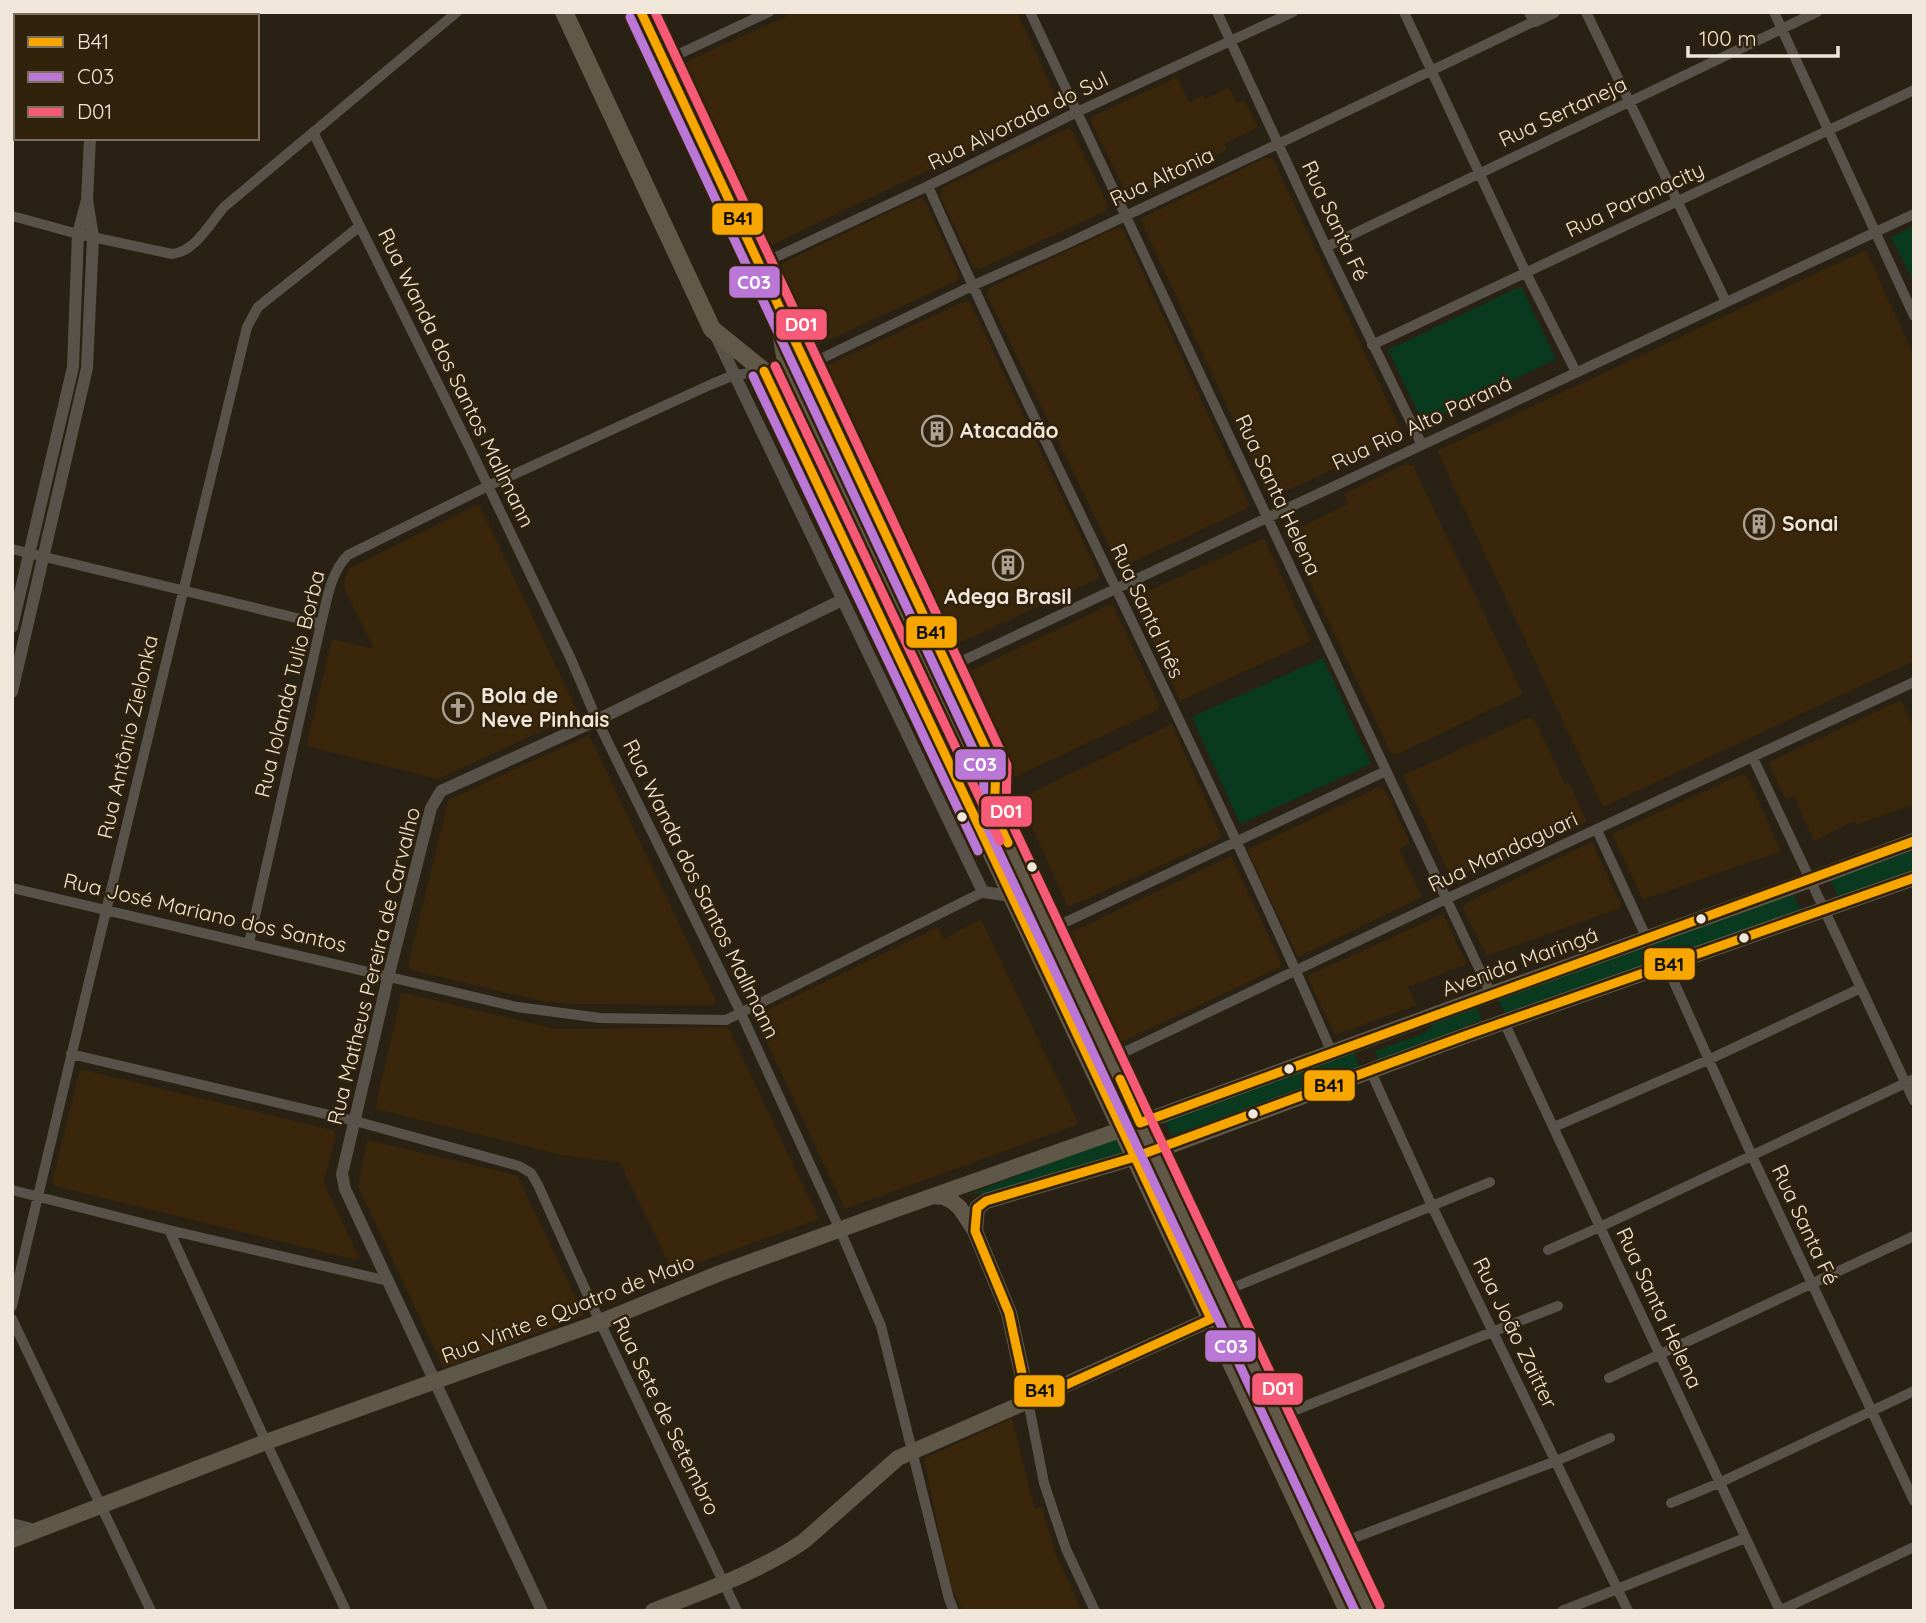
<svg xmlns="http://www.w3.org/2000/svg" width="1926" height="1623" viewBox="0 0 1926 1623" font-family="Quicksand,sans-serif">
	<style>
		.built { fill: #39260b }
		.green { fill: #093a1f }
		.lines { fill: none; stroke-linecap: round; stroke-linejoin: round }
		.river { stroke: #164c56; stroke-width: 18 }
		.minor { stroke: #59524a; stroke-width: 10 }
		.tertiary { stroke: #59524a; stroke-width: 12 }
		.primary { stroke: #5f5748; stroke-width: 16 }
		.trunk { stroke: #625848; stroke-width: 18 }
		.bus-1-casing { stroke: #31220c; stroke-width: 14 }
		.bus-2-casing { stroke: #31220c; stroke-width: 14 }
		.bus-3-casing { stroke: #31220c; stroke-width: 14 }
		.bus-1 { stroke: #f7a600; stroke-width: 9 }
		.bus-2 { stroke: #ba77d6; stroke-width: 9 }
		.bus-3 { stroke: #f75a77; stroke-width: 9 }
		.bus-dot { fill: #f0e6d9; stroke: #31220c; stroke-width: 2.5 }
		.labels { text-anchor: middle; stroke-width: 5; stroke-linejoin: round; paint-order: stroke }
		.street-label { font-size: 21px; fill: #f0e6d9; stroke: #31220c }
		.poi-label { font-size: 21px; font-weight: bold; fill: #f0e6d9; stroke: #31220c; text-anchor: start }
		.line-badge { stroke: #31220c; stroke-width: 2.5 }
		.badge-label { font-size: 19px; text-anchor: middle; font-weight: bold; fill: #fff }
		.pale-badge-label { font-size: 19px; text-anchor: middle; font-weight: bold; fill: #111 }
	</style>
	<rect width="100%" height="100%" fill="#292114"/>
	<path class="built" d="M795 12H1017L1061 107 763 249 675 67Z
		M1177 77 1189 102 1203 95 1205 99 1229 87 1237 103 1244 99 1258 127 1224 144 1227 150 1141 192 1123 187 1091 122 1093 116Z
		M1068 128 1072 130 1108 206 1106 211 980 269 973 267 940 196 942 188Z
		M1267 157 1273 159 1404 436 1274 497 1268 494 1140 219Z
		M919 198 924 199 959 275 958 280 810 349 806 348 773 272 776 266Z
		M1118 227 1124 231 1249 504 1246 509 1120 568 987 295 989 288Z
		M1866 250 1914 356V661L1603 807 1437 451Z
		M965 301 970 302 1099 575 1098 579 955 645 948 643 819 374 822 368Z
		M1407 463 1413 466 1523 694 1396 755 1391 753 1287 534 1348 504 1344 494Z
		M479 504 579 714 438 779 306 746 332 639 374 649 343 585 348 569Z
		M1264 538 1311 641 1180 701 1133 598Z
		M1111 604 1113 605 1160 706 1158 710 1015 777 1010 776 964 678 966 673Z
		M1901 700 1914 727V804L1856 825 1854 821 1814 841 1794 796 1786 799 1769 765 1771 761Z
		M1530 717 1534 719 1565 784 1569 783 1587 821 1518 854 1516 849 1452 880 1404 778V775Z
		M1172 724 1221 835 1220 839 1068 907 1019 799Z
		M589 735 716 1001 712 1005 573 1004 542 1001 410 970 408 966 448 800Z
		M1742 774 1747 776 1780 849 1779 852 1643 900 1612 834Z
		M1379 787 1385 790 1410 843 1399 849 1422 897 1298 957 1247 850Z
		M1589 843 1593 844 1621 905 1620 908 1487 956 1463 909 1466 903Z
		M1231 856 1281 963 1280 967 1122 1042 1070 933Z
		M1443 914 1467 964 1408 987 1417 1005 1335 1035 1307 976Z
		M981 919 1079 1124 845 1209 756 1019 759 1014 938 927 944 939Z
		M405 993 556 1029 728 1027 819 1219 673 1272 620 1163 562 1155 375 1109 401 995Z
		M80 1069 333 1130 336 1136 324 1183 359 1257 356 1260 54 1186 52 1183Z
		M367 1140 517 1175 584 1315 447 1367 442 1365 358 1186Z
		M1012 1418 1035 1509 1042 1506 1055 1552 1082 1611H963L950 1585 924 1459Z"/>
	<path class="green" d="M1914 226V283L1891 237Z
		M1521 286 1556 359 1423 423 1388 350Z
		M1323 658 1371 764 1240 824 1192 717Z
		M1914 850V869L1838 897 1830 880Z
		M1792 892 1802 912 1505 1013 1497 997Z
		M1477 1007 1482 1020 1428 1041 1418 1049 1380 1063 1375 1051 1424 1033 1436 1022Z
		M1354 1052 1360 1068 1171 1136 1165 1120Z
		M1117 1138 1124 1155 1005 1192 969 1194Z"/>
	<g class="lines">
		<path class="river" d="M242 16 248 12
			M12 75H16"/>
		<path class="minor" d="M1030 12 1491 994
			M1217 12 1326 247 1422 445
			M1404 12 1526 273 1576 372
			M1586 12 1726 302
			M1774 12 1914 316
			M664 61 769 12
			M313 132 467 442 570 657 597 720 740 1011 840 1230 881 1326 949 1599 954 1611
			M928 186C1057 478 1205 760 1332 1053
			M12 216 78 234 172 254C195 252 210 223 224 207L457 12
			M1326 247 1817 12
			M759 265 928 186 1077 112 1293 12
			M1372 345 1914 90
			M12 549 321 624
			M947 668 1914 214
			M1753 758 1914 1101
			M1597 830 1647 939
			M12 888 517 1007 600 1018 726 1020 983 892
			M1049 930 1386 771
			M249 943 321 624C327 600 330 573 348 555L488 486 712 384 734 375 806 366 972 286 1064 245 1278 144 1535 21
			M1666 964 1752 1156 1914 1501
			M1504 1022 1780 1611
			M71 1054 355 1121 519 1166 531 1173 538 1185 600 1322 737 1611
			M1110 1059 1446 899 1914 682
			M1371 1072 1432 1206 1628 1611
			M1554 1127 1708 1060 1861 988
			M12 1190 169 1230 388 1281
			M169 1230 266 1442 346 1611
			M1548 1250 1600 1227 1914 1079
			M1220 1293 1490 1182
			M12 1306 85 998 247 327 258 307 360 226
			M12 1319 151 1611
			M1609 1378 1914 1236
			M1028 1401 1044 1483 1066 1549 1095 1611
			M1278 1417 1558 1306
			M1671 1503 1719 1483 1914 1391
			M1338 1544 1556 1461 1610 1438
			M1562 1611 1745 1538
			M1779 1611 1914 1547"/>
		<path class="tertiary" d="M83 12 85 16
			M1530 12 1535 21 1554 12
			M94 16 95 12
			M784 318 996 770 994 809
			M714 332 983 892 1012 896
			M12 627 73 367 78 234 87 200 90 138
			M12 692 87 368 93 237 87 200
			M12 1524 35 1530
			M542 1611 345 1189 342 1174 388 978 431 808 441 791 597 720 842 600"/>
		<path class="primary" d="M975 1231 977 1208 986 1201 1153 1152 1467 1035 1914 878
			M1023 1378C1031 1386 1037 1391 1049 1392L1211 1319
			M12 1540 266 1442 600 1322 720 1273 902 1207 1140 1123 1491 994 1810 880 1914 841
			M653 1611C704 1591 759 1572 804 1541L898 1458 1028 1401 1009 1313 975 1231 960 1208 952 1201 944 1197 933 1196"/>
		<path class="trunk" d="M564 12 712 329 764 371 867 588 1348 1611
			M641 12 776 302 787 368 961 742 1369 1611"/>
		<g class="bus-1-casing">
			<path id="bus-1" d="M641 12 996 770 994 813 1008 843
				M764 371 1135 1157
				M1120 1079 1140 1123 1914 841
				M1135 1157 1211 1319 1057 1389 1049 1392 1040 1391 1032 1387 1023 1378 1009 1313 975 1231 977 1208 986 1201Z
				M1135 1157 1467 1035 1914 878"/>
		</g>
		<g class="bus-2-casing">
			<path id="bus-2" d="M630 17 984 772 983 818 1355 1611
				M753 376 978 851"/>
		</g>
		<g class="bus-3-casing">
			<path id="bus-3" d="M655 12 1007 765 1006 811 1380 1606
				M775 366 1000 841"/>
		</g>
		<use href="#bus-1" class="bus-1"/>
		<use href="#bus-2" class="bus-2"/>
		<use href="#bus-3" class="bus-3"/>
	</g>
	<defs>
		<g id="building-ring" transform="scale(1.575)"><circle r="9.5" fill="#31220c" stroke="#aaa194" stroke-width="1.5"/><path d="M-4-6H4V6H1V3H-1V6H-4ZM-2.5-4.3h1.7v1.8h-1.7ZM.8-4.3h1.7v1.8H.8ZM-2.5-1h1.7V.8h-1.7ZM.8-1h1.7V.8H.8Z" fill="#aaa194"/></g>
		<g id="church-ring" transform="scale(1.575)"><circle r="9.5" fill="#31220c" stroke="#aaa194" stroke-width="1.5"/><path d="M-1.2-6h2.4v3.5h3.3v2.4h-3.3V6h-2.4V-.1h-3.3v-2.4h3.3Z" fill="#aaa194"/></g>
	</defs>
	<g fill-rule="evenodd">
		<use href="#building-ring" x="937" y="431"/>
		<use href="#building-ring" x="1759" y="524"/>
		<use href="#building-ring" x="1008" y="565"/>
		<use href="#church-ring" x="458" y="708"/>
	</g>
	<g class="bus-dot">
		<circle cx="962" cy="817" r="6"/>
		<circle cx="1032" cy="867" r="6"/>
		<circle cx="1701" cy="919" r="6"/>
		<circle cx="1744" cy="938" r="6"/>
		<circle cx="1289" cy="1069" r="6"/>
		<circle cx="1253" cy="1114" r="6"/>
	</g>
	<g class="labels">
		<g class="street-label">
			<text transform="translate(1563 112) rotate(-25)" y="7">Rua Sertaneja</text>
			<text transform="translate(1018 121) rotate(-26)" y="7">Rua Alvorada do Sul</text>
			<text transform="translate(1162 177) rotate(-25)" y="7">Rua Altonia</text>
			<text transform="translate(1635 200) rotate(-25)" y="7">Rua Paranacity</text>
			<text transform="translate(1335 221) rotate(65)" y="7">Rua Santa Fé</text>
			<text transform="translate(456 378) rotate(64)" y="7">Rua Wanda dos Santos Mallmann</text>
			<text transform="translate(1422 423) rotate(-25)" y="7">Rua Rio Alto Paraná</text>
			<text transform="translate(1278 495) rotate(65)" y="7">Rua Santa Helena</text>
			<text transform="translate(1147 611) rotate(65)" y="7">Rua Santa Inês</text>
			<text transform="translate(290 684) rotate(-76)" y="7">Rua Iolanda Tulio Borba</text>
			<text transform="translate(128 737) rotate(-77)" y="7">Rua Antônio Zielonka</text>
			<text transform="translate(1503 852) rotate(-25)" y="7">Rua Mandaguari</text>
			<text transform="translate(701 889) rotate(64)" y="7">Rua Wanda dos Santos Mallmann</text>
			<text transform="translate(205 913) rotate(13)" y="7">Rua José Mariano dos Santos</text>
			<text transform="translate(1520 962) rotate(-20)" y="7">Avenida Maringá</text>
			<text transform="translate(374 966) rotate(-76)" y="7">Rua Matheus Pereira de Carvalho</text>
			<text transform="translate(1805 1225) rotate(65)" y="7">Rua Santa Fé</text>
			<text transform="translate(1659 1308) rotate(65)" y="7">Rua Santa Helena</text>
			<text transform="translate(568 1309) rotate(-21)" y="7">Rua Vinte e Quatro de Maio</text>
			<text transform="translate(1515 1333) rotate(64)" y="7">Rua João Zaitter</text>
			<text transform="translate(666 1416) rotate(64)" y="7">Rua Sete de Setembro</text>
		</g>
		<g class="poi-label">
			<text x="960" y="438">Atacadão</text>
			<text x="1782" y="531">Sonai</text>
			<text x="1008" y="604" text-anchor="middle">Adega Brasil</text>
			<text x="481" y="703">Bola de<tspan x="481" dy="24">Neve Pinhais</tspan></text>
		</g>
	</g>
	<g class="line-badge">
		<rect x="711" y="202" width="53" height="34" rx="7" fill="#f7a600"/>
		<rect x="728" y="265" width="53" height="34" rx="7" fill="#ba77d6"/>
		<rect x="775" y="308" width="53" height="33" rx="7" fill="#f75a77"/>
		<rect x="905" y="615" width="53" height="34" rx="7" fill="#f7a600"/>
		<rect x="954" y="748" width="53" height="33" rx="7" fill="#ba77d6"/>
		<rect x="980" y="795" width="53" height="33" rx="7" fill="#f75a77"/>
		<rect x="1643" y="947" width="53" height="34" rx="7" fill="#f7a600"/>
		<rect x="1303" y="1069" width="53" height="33" rx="7" fill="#f7a600"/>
		<rect x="1204" y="1329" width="53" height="34" rx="7" fill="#ba77d6"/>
		<rect x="1251" y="1372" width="53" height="34" rx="7" fill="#f75a77"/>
		<rect x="1013" y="1374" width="53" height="34" rx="7" fill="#f7a600"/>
	</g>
	<g class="badge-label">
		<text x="754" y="289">C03</text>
		<text x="801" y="331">D01</text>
		<text x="980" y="771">C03</text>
		<text x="1006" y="818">D01</text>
		<text x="1231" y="1353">C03</text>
		<text x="1278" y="1395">D01</text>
	</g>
	<g class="pale-badge-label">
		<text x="738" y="225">B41</text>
		<text x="931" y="639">B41</text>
		<text x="1669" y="971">B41</text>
		<text x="1329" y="1092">B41</text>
		<text x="1040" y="1397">B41</text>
	</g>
	<rect width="1926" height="1623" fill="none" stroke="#f0e6d9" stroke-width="28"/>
	<rect x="14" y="14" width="245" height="126" fill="#31220c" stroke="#7d705e" stroke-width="2"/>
	<rect x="28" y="37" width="35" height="10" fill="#f7a600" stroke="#7d705e" stroke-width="2"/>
	<text x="77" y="49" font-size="21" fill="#f0e6d9">B41</text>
	<rect x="28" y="72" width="35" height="10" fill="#ba77d6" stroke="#7d705e" stroke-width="2"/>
	<text x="77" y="84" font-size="21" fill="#f0e6d9">C03</text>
	<rect x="28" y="107" width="35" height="10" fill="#f75a77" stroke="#7d705e" stroke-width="2"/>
	<text x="77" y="119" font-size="21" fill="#f0e6d9">D01</text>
	<path d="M1688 46v10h150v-10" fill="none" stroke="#f0e6d9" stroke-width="3.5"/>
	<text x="1699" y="46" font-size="21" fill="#f0e6d9" stroke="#31220c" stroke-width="5" paint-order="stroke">100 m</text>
</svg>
